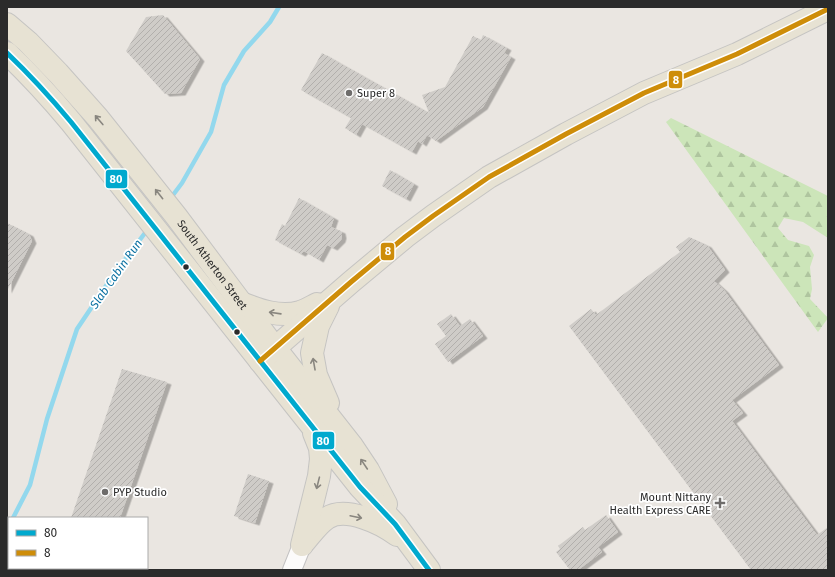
<svg xmlns="http://www.w3.org/2000/svg" width="835" height="577" viewBox="0 0 835 577" font-family="'Fira Sans',sans-serif">
	<style>
		.forest { fill: url(#forest-firs) }
		.lines { fill: none; stroke-linecap: round; stroke-linejoin: round }
		.stream { stroke: #93d8ed; stroke-width: 4.5 }
		.building { fill: url(#building-hatch); filter: url(#shadow) }
		.minor-casing { stroke: #c3c2c2; stroke-width: 20 }
		.major-casing { stroke: #c5c4c2; stroke-width: 24 }
		.minor { stroke: #fcfbfa; stroke-width: 18 }
		.major { stroke: #e7e2d3; stroke-width: 22 }
		.bus-1-casing { stroke: #fff; stroke-width: 8 }
		.bus-2-casing { stroke: #fff; stroke-width: 8 }
		.bus-1 { stroke: #00a9ce; stroke-width: 5 }
		.bus-2 { stroke: #ce8d09; stroke-width: 5 }
		.oneway { stroke: #89867f }
		.poi-dot { fill: #6e6c6b; stroke: #fff; stroke-width: 1.5 }
		.bus-dot { fill: #2b2b2b; stroke: #fff; stroke-width: 1.5 }
		.labels { text-anchor: middle; stroke-width: 3.5; stroke-linejoin: round; paint-order: stroke }
		.poi-label { font-size: 11px; fill: #2b2b2b; stroke: #fff; text-anchor: start }
		.street-label { font-size: 11px; fill: #2b2b2b; stroke: #fff }
		.water-label { font-size: 12px; font-style: italic; fill: #0a70a1; stroke: #fff }
		.line-badge { stroke: #fff; stroke-width: 1.5 }
		.badge-label { font-size: 11px; text-anchor: middle; font-weight: bold; fill: #fff }
	</style>
	<defs>
		<pattern id="forest-firs" width="22" height="20" patternUnits="userSpaceOnUse"><rect width="22" height="20" fill="#cce5b9"/><path d="M5 1l3.5 6h-7zM16 11l3.5 6h-7z" fill="#afc59f"/></pattern>
		<pattern id="building-hatch" width="6" height="6" patternUnits="userSpaceOnUse"><rect width="6" height="6" fill="#cfccc8"/><path d="M-1 1l2-2M0 6l6-6M5 7l2-2" fill="none" stroke="#b2afac"/></pattern>
		<filter id="shadow"><feDropShadow dx="4.5" dy="2.5" stdDeviation="0" flood-color="#0004"/></filter>
	</defs>
	<rect width="100%" height="100%" fill="#eae6e1"/>
	<path class="forest" d="M671 118 828 196V238L803 222 784 218 778 228 788 240 809 246 814 255 810 267 812 289 810 299 828 318 818 332 666 122Z"/>
	<g class="lines">
		<path class="stream" d="M170 199 182 183 211 132 224 85 244 51 270 22 279 7
			M13 518 30 485 47 419 77 329 114 274 148 229
			M7 526 9 524"/>
	</g>
	<path class="building" d="M163 15 200 59 181 93 165 94 126 51 146 17Z
		M483 35 507 48 504 53 511 57 483 107 436 141 427 135 422 144 418 141 412 152 362 124 356 135 345 128 351 118 301 90 322 53 429 113 422 95 445 87 473 36 481 40Z
		M390 170 414 184 406 199 382 186Z
		M299 198 334 218 331 227 341 231 342 236 341 240 333 248 327 245 319 260 304 251 301 254 275 240 282 224 285 226Z
		M7 223 29 234 32 241 7 291Z
		M689 237 707 245 725 270 714 281 724 290 779 365 732 400 743 413 732 421 817 535 828 527V570H751L569 326 591 309 596 315 680 252 676 247Z
		M451 314 460 326 470 319 483 336 448 362 435 344 446 336 437 324Z
		M122 369 167 382 120 518H71Z
		M248 474 269 481 255 523 234 516Z
		M606 515 618 532 598 547 602 552 578 570H570L556 552 560 549 558 546 583 527 585 530Z"/>
	<g class="lines">
		<g class="minor-casing">
			<path id="minor" d="M7 566 9 565
				M43 568 47 570
				M292 570 302 545"/>
		</g>
		<g class="major-casing">
			<g id="major">
				<path id="s1" d="M7 24 28 42 58 73 98 118 176 216 275 348 352 446 368 470 386 504"/>
				<path d="M7 53C30 75 51 98 71 122L360 487 395 524 429 570"/>
				<path d="M241 303C259 310 280 318 300 312 306 310 311 307 317 304"/>
				<path d="M260 361 351 282 405 237 433 216 489 177 566 134 644 93 737 54 828 9"/>
				<path d="M328 403 316 375 312 353 318 326 328 306"/>
				<path d="M305 541C312 533 318 524 327 518 346 506 381 523 397 535"/>
				<path d="M302 545 319 476 321 459 320 448 314 433"/>
			</g>
		</g>
		<use href="#minor" class="minor"/>
		<use href="#major" class="major"/>
		<g class="bus-1-casing">
			<path id="bus-1" d="M7 53C30 75 51 98 71 122L360 487 395 524 429 570"/>
		</g>
		<g class="bus-2-casing">
			<path id="bus-2" d="M260 361 351 282 405 237 433 216 489 177 566 134 644 93 737 54 828 9"/>
		</g>
		<use href="#bus-1" class="bus-1"/>
		<use href="#bus-2" class="bus-2"/>
	</g>
	<defs><path id="oneway-shaft" d="M-6 0H5M1.5-3L5.5 0L1.5 3" fill="none" stroke-width="1.6" stroke-linecap="round" stroke-linejoin="round"/></defs>
	<g class="oneway">
		<use href="#oneway-shaft" transform="translate(99 120) rotate(-130)"/>
		<use href="#oneway-shaft" transform="translate(159 194) rotate(-128)"/>
		<use href="#oneway-shaft" transform="translate(275 313) rotate(-172)"/>
		<use href="#oneway-shaft" transform="translate(314 364) rotate(-100)"/>
		<use href="#oneway-shaft" transform="translate(364 464) rotate(-124)"/>
		<use href="#oneway-shaft" transform="translate(318 483) rotate(104)"/>
		<use href="#oneway-shaft" transform="translate(356 517) rotate(12)"/>
	</g>
	<g class="poi-dot">
		<circle cx="349" cy="93" r="4"/>
		<circle cx="105" cy="492" r="4"/>
		<path d="M718 497h4v4h4v4h-4v4h-4v-4h-4v-4h4z"/>
	</g>
	<g class="bus-dot">
		<circle cx="186" cy="267" r="3.5"/>
		<circle cx="237" cy="332" r="3.5"/>
	</g>
	<g class="labels">
		<g class="poi-label">
			<text x="357" y="97">Super 8</text>
			<text x="113" y="496">PYP Studio</text>
			<text x="711" y="501" text-anchor="end">Mount Nittany<tspan x="711" dy="13">Health Express CARE</tspan></text>
		</g>
		<g class="street-label">
			<text dy="4" stroke="none"><textPath href="#s1" startOffset="317">South Atherton Street</textPath></text>
		</g>
		<g class="water-label">
			<text transform="translate(116 274) rotate(-55)" y="4">Slab Cabin Run</text>
		</g>
	</g>
	<g class="line-badge">
		<rect x="668" y="70" width="15" height="19" rx="4" fill="#ce8d09"/>
		<rect x="105" y="169" width="23" height="20" rx="4" fill="#00a9ce"/>
		<rect x="380" y="242" width="15" height="19" rx="4" fill="#ce8d09"/>
		<rect x="312" y="431" width="23" height="19" rx="4" fill="#00a9ce"/>
	</g>
	<g class="badge-label">
		<text x="676" y="84">8</text>
		<text x="116" y="183">80</text>
		<text x="388" y="255">8</text>
		<text x="323" y="445">80</text>
	</g>
	<rect width="835" height="577" fill="none" stroke="#2b2b2b" stroke-width="16"/>
	<rect x="8" y="517" width="140" height="52" fill="#ffffff" stroke="#aaaaaa"/>
	<rect x="16" y="530" width="20" height="6" fill="#00a9ce" stroke="#aaaaaa"/>
	<text x="44" y="537" font-size="12" fill="#2b2b2b">80</text>
	<rect x="16" y="550" width="20" height="6" fill="#ce8d09" stroke="#aaaaaa"/>
	<text x="44" y="557" font-size="12" fill="#2b2b2b">8</text>
</svg>
